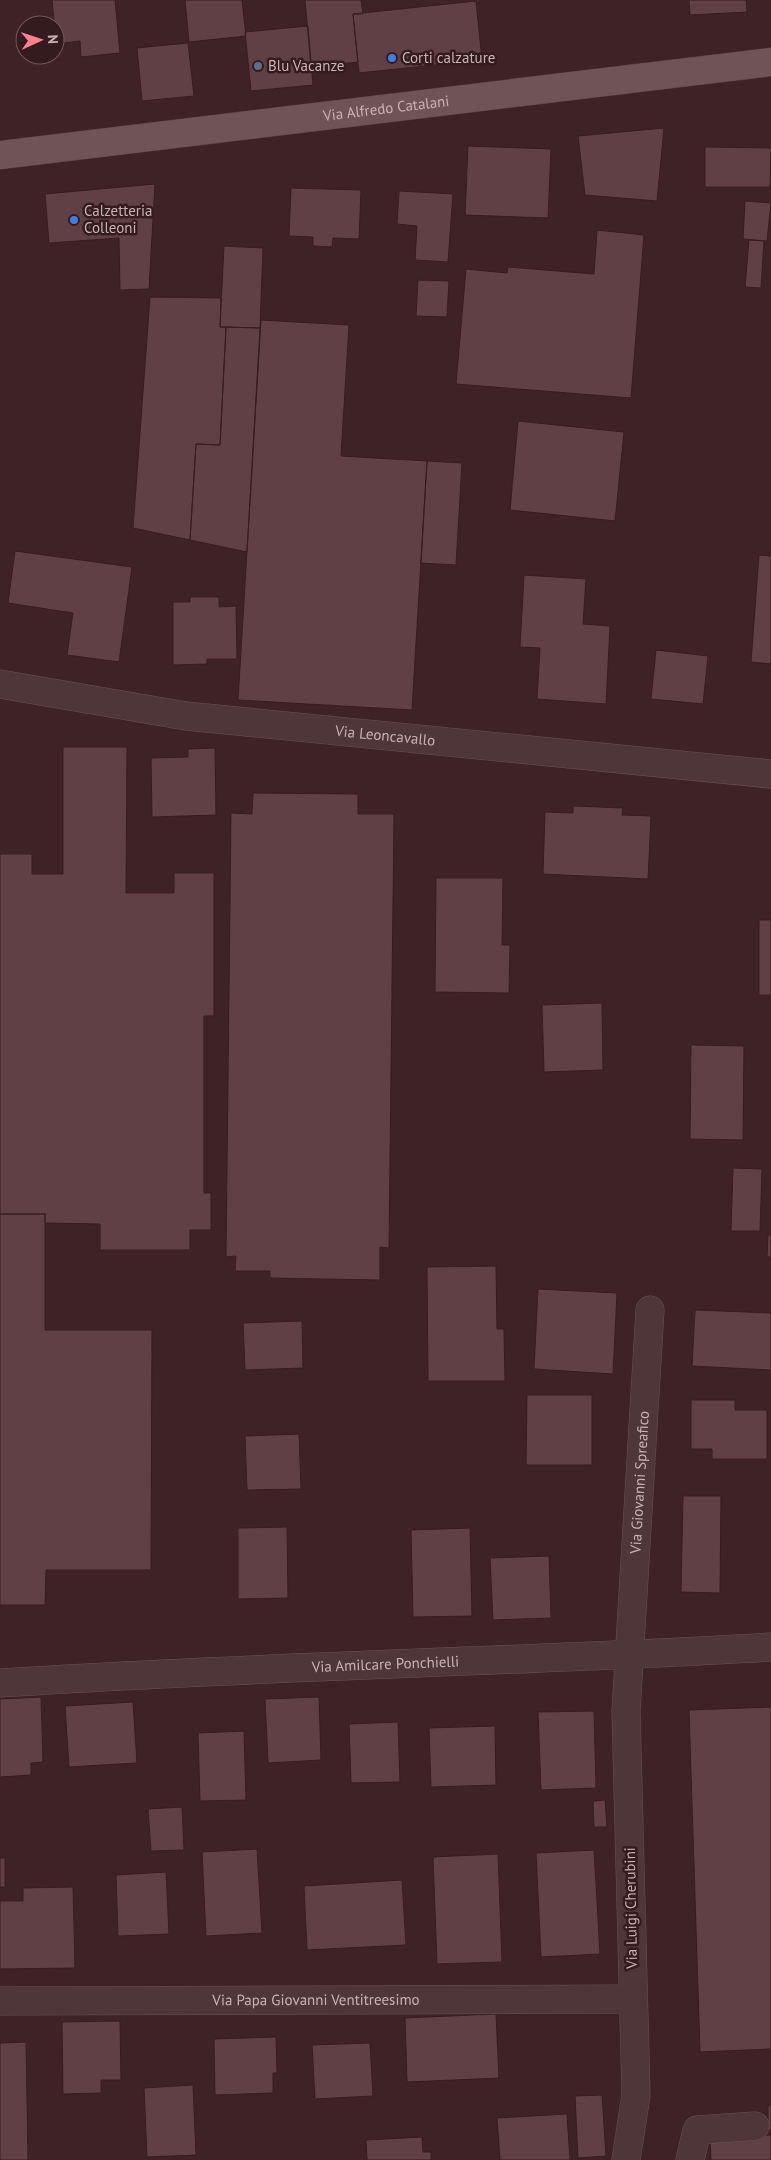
<svg xmlns="http://www.w3.org/2000/svg" width="771" height="2160" viewBox="0 0 771 2160" font-family="'PT Sans',sans-serif">
	<style>
		.building { fill: #614045; stroke: #361d20 }
		.lines { fill: none; stroke-linecap: round; stroke-linejoin: round }
		.minor-casing { stroke: #6a5154; stroke-width: 29 }
		.major-casing { stroke: #583f42; stroke-width: 29 }
		.minor { stroke: #4f3639; stroke-width: 28 }
		.major { stroke: #6f5457; stroke-width: 28 }
		.shop-dot { fill: #3f7fe0; stroke: #341b1e; stroke-width: 2 }
		.service-dot { fill: #5c6f8a; stroke: #341b1e; stroke-width: 2 }
		.labels { text-anchor: middle; stroke-width: 5; stroke-linejoin: round; paint-order: stroke }
		.poi-label { font-size: 15px; fill: #cab2b4; stroke: #341b1e; text-anchor: start }
		.street-label { font-size: 15px; fill: #cab2b4; stroke: #341b1e }
	</style>
	<rect width="100%" height="100%" fill="#3f2226"/>
	<path class="building" d="M52 0H115L120 53 81 57 80 41 56 44Z
		M185 0H242L246 36 189 42Z
		M305 0H361L363 14H353L358 62 311 67Z
		M689 0H746L747 12 690 15Z
		M476 1 482 60 359 73 353 14Z
		M308 26 313 85 251 91 245 32Z
		M188 43 194 96 142 101 137 48Z
		M664 128 657 201 585 195 578 136Z
		M468 146 551 149 548 218 465 215Z
		M705 147 771 148 770 187H705Z
		M155 184 149 289 120 290 119 238 49 243 45 194Z
		M291 188 361 190 359 239 333 238 332 247 313 246V237L289 236Z
		M399 191 453 194 448 262 415 260 417 226 397 224Z
		M745 201 771 203 767 241 743 239Z
		M597 230 644 235 631 398 456 384 466 269 507 273 508 267 594 274Z
		M749 240 764 241 761 288 745 287Z
		M224 246 263 248 260 328 220 327Z
		M418 280 449 281 447 317 416 316Z
		M150 297 221 298 220 327H226L220 445 196 444 190 540 133 528Z
		M261 320 349 325 341 456 427 461 412 710 238 700Z
		M226 327 260 328 247 552 190 540 196 444 220 445Z
		M518 421 624 432 615 521 510 510Z
		M427 461 462 463 456 565 421 563Z
		M15 551 132 567 119 662 67 655 73 613 8 603Z
		M759 555 771 556V664L751 662Z
		M524 575 586 579 583 624 610 626 606 704 537 699 540 648 520 647Z
		M190 597H219V607L236 606 237 659H207V664L173 665V602H190Z
		M656 650 708 656 703 704 651 699Z
		M63 747H127L126 893H174V873H214V1016H204V1193H211V1230H190V1250H100V1224L45 1223V1214H0V854H32V874H63Z
		M215 748 216 815 152 817 151 758 188 757V749Z
		M253 793 358 794V814H394L389 1248 380 1247V1280L270 1278V1271H235L236 1256 226 1257 231 813 252 814Z
		M573 806 623 808 622 815 651 816 648 879 543 874 545 812 573 813Z
		M436 878H503L502 945H510L509 993 435 992Z
		M759 920H771V995H759Z
		M602 1003 603 1070 544 1072 542 1005Z
		M691 1045 744 1046 743 1140 690 1139Z
		M733 1168 762 1169 760 1231H731Z
		M0 1214H45V1330H152L151 1570H46L45 1605H0Z
		M768 1235H771V1257H767Z
		M496 1266 497 1329H504L505 1381H428L427 1267Z
		M538 1289 617 1293 613 1374 534 1369Z
		M695 1310 771 1313V1370L692 1366Z
		M302 1321 303 1368 245 1370 243 1323Z
		M527 1395H592V1465H526Z
		M691 1400H735V1410H767V1459H712V1449H691Z
		M299 1434 301 1489 247 1490 245 1436Z
		M683 1496H721L720 1593 681 1592Z
		M287 1527 288 1598 238 1599V1528Z
		M470 1528 472 1616 413 1617 411 1530Z
		M549 1556 551 1618 493 1620 490 1558Z
		M41 1697 43 1762 31 1763V1775L0 1777V1699Z
		M319 1697 321 1760 268 1763 265 1699Z
		M133 1702 137 1763 69 1767 65 1706Z
		M771 1707V2049L700 2052 689 1710Z
		M594 1711 596 1788 541 1790 538 1712Z
		M398 1722 400 1782 351 1783 349 1724Z
		M495 1726 496 1785 431 1787 429 1728Z
		M244 1731 246 1800 200 1801 198 1733Z
		M605 1800 607 1827H594L593 1801Z
		M182 1807 184 1850 151 1851 148 1809Z
		M257 1849 262 1933 206 1936 202 1852Z
		M594 1850 600 1954 541 1957 536 1853Z
		M498 1854 502 1962 437 1964 433 1857Z
		M0 1858H5V1887H0Z
		M166 1872 169 1934 118 1936 116 1875Z
		M402 1880 406 1945 307 1950 304 1886Z
		M73 1887 75 1968 0 1969V1901H23V1888Z
		M496 2014 499 2078 407 2082 405 2018Z
		M120 2021 121 2080H101V2093L63 2094 62 2022Z
		M276 2037 277 2073H273V2093L215 2095 214 2039Z
		M26 2042 28 2160H0V2043Z
		M370 2043 373 2096 315 2099 312 2045Z
		M193 2085 196 2155 147 2157 144 2088Z
		M602 2095 606 2156 578 2158 575 2096Z
		M771 2105V2130H768V2106Z
		M567 2114 570 2160H500L497 2118Z
		M771 2135V2160H711L710 2138Z
		M422 2137 423 2152H431V2160H367L366 2140Z"/>
	<g class="lines">
		<g class="minor-casing">
			<g id="minor">
				<path id="s1" d="M0 684 186 716 771 774"/>
				<path id="s2" d="M0 1683C257 1666 514 1662 771 1647"/>
				<path id="s3" d="M0 2001 633 1999"/>
				<path id="s4" d="M626 2160 636 2095 626 1711 650 1310"/>
				<path d="M690 2160 697 2130 755 2126"/>
			</g>
		</g>
		<g class="major-casing">
			<g id="major">
				<path id="s5" d="M0 155 771 62"/>
			</g>
		</g>
		<use href="#minor" class="minor"/>
		<use href="#major" class="major"/>
	</g>
	<g class="shop-dot">
		<circle cx="392" cy="58" r="5"/>
		<circle cx="74" cy="220" r="5"/>
	</g>
	<circle class="service-dot" cx="258" cy="66" r="5"/>
	<g class="labels">
		<g class="poi-label">
			<text x="402" y="63">Corti calzature</text>
			<text x="268" y="71">Blu Vacanze</text>
			<text x="84" y="216">Calzetteria<tspan x="84" dy="17">Colleoni</tspan></text>
		</g>
		<g class="street-label">
			<text dy="5" stroke="none"><textPath href="#s5" startOffset="389">Via Alfredo Catalani</textPath></text>
			<text dy="5" stroke="none"><textPath href="#s1" startOffset="389">Via Leoncavallo</textPath></text>
			<text dy="5" stroke="none"><textPath href="#s4" startOffset="679">Via Giovanni Spreafico</textPath></text>
			<text dy="5" stroke="none"><textPath href="#s2" startOffset="386">Via Amilcare Ponchielli</textPath></text>
			<text transform="translate(631 1908) rotate(-91)" y="5">Via Luigi Cherubini</text>
			<text dy="5" stroke="none"><textPath href="#s3" startOffset="316">Via Papa Giovanni Ventitreesimo</textPath></text>
		</g>
	</g>
	<g transform="translate(40 40) rotate(87)"><circle r="24" fill="#341b1e" stroke="#70575a"/>
	<path d="M0-4L9 19L0 12L-9 19Z" fill="#ff828d"/>
	<text y="-8" font-size="14" font-weight="bold" text-anchor="middle" fill="#cab2b4">N</text>
	</g>
</svg>
